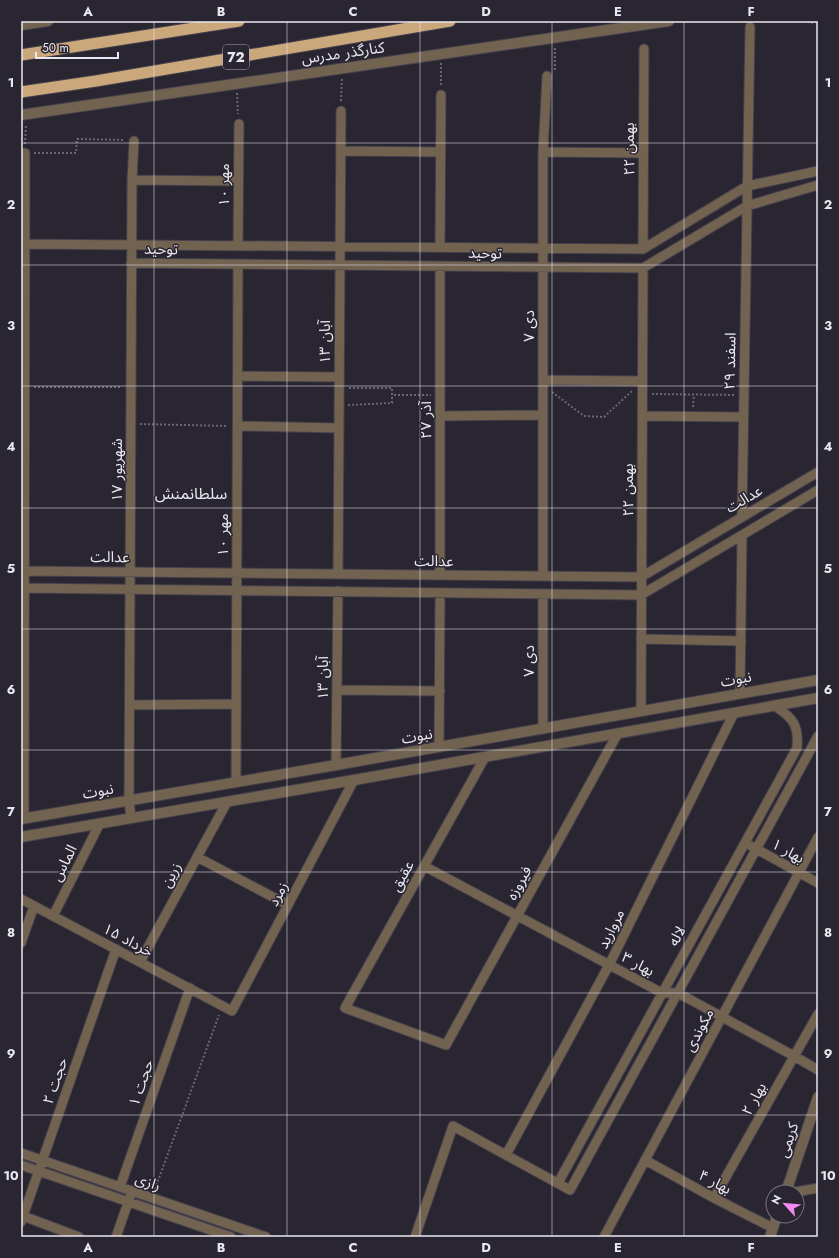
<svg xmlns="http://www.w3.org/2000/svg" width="839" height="1258" viewBox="0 0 839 1258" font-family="Jost,'Noto Sans Arabic',sans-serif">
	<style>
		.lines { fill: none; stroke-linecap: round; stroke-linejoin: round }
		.minor-casing { stroke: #44404c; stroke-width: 11 }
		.tertiary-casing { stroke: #44404c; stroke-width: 12 }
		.trunk-casing { stroke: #44404c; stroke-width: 13 }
		.path { stroke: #696670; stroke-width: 2; stroke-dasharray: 2 2; stroke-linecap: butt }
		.minor { stroke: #726250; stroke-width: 9 }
		.tertiary { stroke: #726250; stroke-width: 10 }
		.trunk { stroke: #cba77c; stroke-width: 11 }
		.grid { fill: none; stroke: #eae8f0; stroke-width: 1; stroke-opacity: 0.55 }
		.labels { text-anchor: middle; stroke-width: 3; stroke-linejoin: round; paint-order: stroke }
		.shield { fill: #292531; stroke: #b0aeb7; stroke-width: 1 }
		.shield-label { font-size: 14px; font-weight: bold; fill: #eae8f0 }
		.street-label { font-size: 15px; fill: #eae8f0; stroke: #292531 }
		.neighbourhood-label { font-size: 16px; fill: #eae8f0; stroke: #292531 }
		.neatline { fill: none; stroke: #eae8f0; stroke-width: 1.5 }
		.grid-label { font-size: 13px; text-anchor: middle; font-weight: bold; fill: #eae8f0 }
	</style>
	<rect width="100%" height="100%" fill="#292531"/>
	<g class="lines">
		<g class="minor-casing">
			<path id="minor" d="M341 151 441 152
				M543 152 643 153
				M132 180 238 181
				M21 244 643 249 747 186 818 171
				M238 246 239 124
				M440 247 441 95
				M643 249 644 49
				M131 263 643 268 747 206 818 185
				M238 376 339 377
				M543 380 642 381
				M440 416 543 415
				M642 416 743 417
				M238 426 339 428
				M742 516 750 27
				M21 571 641 577 818 472
				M338 574 341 111
				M440 575V266
				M543 576V152L547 76
				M21 588 641 595 818 490
				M641 639 741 641
				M337 690 440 691
				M740 693 742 535
				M130 705 236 704
				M641 711 643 268
				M543 729V594
				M439 747 440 593
				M485 757 345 1008 446 1045 618 733
				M336 765 338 591
				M236 782 238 264
				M24 818 25 153
				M131 818 129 800 132 180 134 141
				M751 846 818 883
				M197 857 288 905
				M424 866 662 993H678L794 1056 818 1070
				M21 899 232 1011 354 780
				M53 916 100 823
				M21 943 34 906
				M140 962 227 802
				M21 1153 266 1237
				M506 1155 609 965 734 713
				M645 1160 714 1198 773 1228
				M21 1165 231 1237
				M558 1183 797 748C799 725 793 718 775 706
				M120 1187 190 988
				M795 1192 818 1188
				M714 1198 818 1014
				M23 1216 79 1237
				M21 1222 116 949
				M116 1237 130 1197
				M415 1237 453 1126 570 1190 818 736
				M604 1237 818 837"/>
		</g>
		<g class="tertiary-casing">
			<path id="tertiary" d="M21 25 48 21
				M21 115 669 21
				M21 819 336 765 818 680
				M21 837 354 780 818 698
				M786 1192 818 1097
				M770 1237 777 1216"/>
		</g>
		<g class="trunk-casing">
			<path id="trunk" d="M21 55 239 21
				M21 92 96 81 450 21"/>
		</g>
		<path class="path" d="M809 21V23L818 22
			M441 63V87
			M555 70V47
			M237 93 238 114
			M341 101 342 77
			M25 144 26 124
			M34 153H76L77 139 125 140
			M34 387H122
			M349 388H392V395H431
			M552 392 584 416 604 417 632 391
			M652 394 735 395
			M348 405 392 403V395
			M693 407 694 395
			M140 424 228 426
			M155 1189 219 1015"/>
		<use href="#minor" class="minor"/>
		<use href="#tertiary" class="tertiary"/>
		<use href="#trunk" class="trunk"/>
	</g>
	<path class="grid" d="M154 21V1237M287 21V1237M420 21V1237M552 21V1237M684 21V1237M21 143H818M21 265H818M21 386H818M21 508H818M21 629H818M21 750H818M21 872H818M21 993H818M21 1115H818"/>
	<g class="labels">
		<rect class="shield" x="223" y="45" width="26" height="24" rx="3"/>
		<g class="shield-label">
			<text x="236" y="62">72</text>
		</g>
		<g class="street-label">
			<text transform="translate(343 53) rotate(-8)" y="5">کنارگذر مدرس</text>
			<text transform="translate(629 149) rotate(-90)" y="5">۲۲ بهمن</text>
			<text transform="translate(224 185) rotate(-90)" y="5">۱۰ مهر</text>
			<text transform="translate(161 249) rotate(1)" y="5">توحید</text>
			<text transform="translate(485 253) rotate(1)" y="5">توحید</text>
			<text transform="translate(529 326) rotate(-90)" y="5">۷ دی</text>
			<text transform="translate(325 342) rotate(-90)" y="5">۱۳ آبان</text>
			<text transform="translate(730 361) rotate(-89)" y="5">۲۹ اسفند</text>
			<text transform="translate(426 420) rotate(-90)" y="5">۲۷ آذر</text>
			<text transform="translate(117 470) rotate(-90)" y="5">۱۷ شهریور</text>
			<text transform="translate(628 490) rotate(-90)" y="5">۲۲ بهمن</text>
			<text transform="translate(744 499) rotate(-30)" y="5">عدالت</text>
			<text transform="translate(223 535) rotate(-90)" y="5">۱۰ مهر</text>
			<text transform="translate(110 557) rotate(1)" y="5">عدالت</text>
			<text transform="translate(434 561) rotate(1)" y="5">عدالت</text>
			<text transform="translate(529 661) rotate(-90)" y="5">۷ دی</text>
			<text transform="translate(323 678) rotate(-90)" y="5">۱۳ آبان</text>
			<text transform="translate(736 679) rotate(-10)" y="5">نبوت</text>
			<text transform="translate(417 736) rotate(-10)" y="5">نبوت</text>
			<text transform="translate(98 791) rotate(-10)" y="5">نبوت</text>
			<text transform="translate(788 851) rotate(29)" y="5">بهار ۱</text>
			<text transform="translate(64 863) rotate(-63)" y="5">الماس</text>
			<text transform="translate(171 875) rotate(-62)" y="5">زرین</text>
			<text transform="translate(402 876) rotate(-61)" y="5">عقیق</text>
			<text transform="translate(519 883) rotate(-61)" y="5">فیروزه</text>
			<text transform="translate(278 894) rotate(-62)" y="5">زمرد</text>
			<text transform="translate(611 929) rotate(-64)" y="5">مروارید</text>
			<text transform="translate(677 936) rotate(-61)" y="5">لاله</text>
			<text transform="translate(128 940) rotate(28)" y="5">۱۵ خرداد</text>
			<text transform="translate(638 964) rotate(28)" y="5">بهار ۳</text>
			<text transform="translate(699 1030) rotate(-62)" y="5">مکوندی</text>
			<text transform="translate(55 1081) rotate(-71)" y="5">حجت ۲</text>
			<text transform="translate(141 1083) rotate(-71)" y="5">حجت ۱</text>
			<text transform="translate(754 1099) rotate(-61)" y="5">بهار ۲</text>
			<text transform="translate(788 1140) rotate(-71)" y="5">کریمی</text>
			<text transform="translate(148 1182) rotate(19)" y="5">رازی</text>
			<text transform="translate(715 1182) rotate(28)" y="5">بهار ۴</text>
		</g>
		<g class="neighbourhood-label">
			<text x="191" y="499">سلطانمنش</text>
		</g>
	</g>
	<rect width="839" height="1258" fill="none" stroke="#292531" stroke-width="44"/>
	<g transform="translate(785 1204) rotate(297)"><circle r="19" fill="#292531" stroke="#76737d"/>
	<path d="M0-3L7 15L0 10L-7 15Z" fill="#f38af2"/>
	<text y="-6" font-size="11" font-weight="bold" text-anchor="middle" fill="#eae8f0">N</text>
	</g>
	<path d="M36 52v6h82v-6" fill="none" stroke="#eae8f0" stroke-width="2"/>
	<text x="42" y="52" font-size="12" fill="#eae8f0" stroke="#292531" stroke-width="3" paint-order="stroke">50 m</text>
	<rect x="22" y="22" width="795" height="1214" class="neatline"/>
	<g class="grid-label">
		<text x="88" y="16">A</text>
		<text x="221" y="16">B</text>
		<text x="353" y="16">C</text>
		<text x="486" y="16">D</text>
		<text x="618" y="16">E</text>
		<text x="751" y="16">F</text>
		<text x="11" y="87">1</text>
		<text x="828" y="87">1</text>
		<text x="11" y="209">2</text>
		<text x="828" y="209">2</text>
		<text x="11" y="330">3</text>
		<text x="828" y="330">3</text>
		<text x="11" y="451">4</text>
		<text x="828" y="451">4</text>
		<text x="11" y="573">5</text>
		<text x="828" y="573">5</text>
		<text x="11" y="694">6</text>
		<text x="828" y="694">6</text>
		<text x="11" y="816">7</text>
		<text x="828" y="816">7</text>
		<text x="11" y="937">8</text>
		<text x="828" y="937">8</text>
		<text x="11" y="1058">9</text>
		<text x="828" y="1058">9</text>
		<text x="11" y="1180">10</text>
		<text x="828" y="1180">10</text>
		<text x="88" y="1252">A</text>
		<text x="221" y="1252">B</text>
		<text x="353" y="1252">C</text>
		<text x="486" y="1252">D</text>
		<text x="618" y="1252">E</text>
		<text x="751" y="1252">F</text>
	</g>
</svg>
